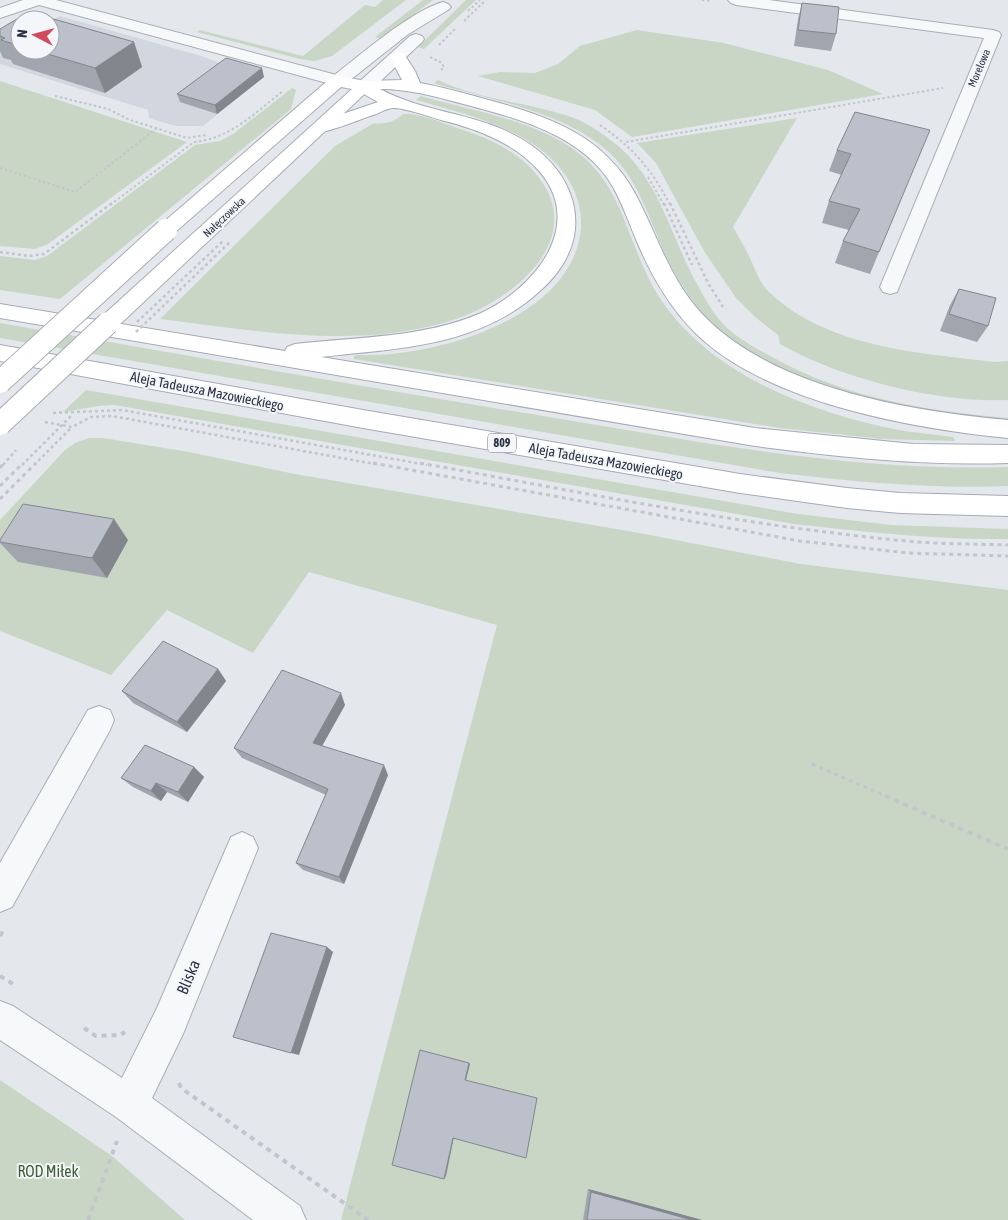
<svg xmlns="http://www.w3.org/2000/svg" width="1008" height="1220" viewBox="0 0 1008 1220" font-family="'Asap Condensed',sans-serif">
	<style>
		.built { fill: #d2d6de }
		.green { fill: #c9d6c5 }
		.lines { fill: none; stroke-linecap: round; stroke-linejoin: round }
		.minor-casing { stroke: #a9aeb7; stroke-width: 2 }
		.tertiary-casing { stroke: #a9aeb7; stroke-width: 2 }
		.secondary-casing { stroke: #a9aeb7; stroke-width: 2 }
		.primary-casing { stroke: #a3abb8; stroke-width: 2 }
		.path-far3 { stroke: #c2c5cb; stroke-width: 2; stroke-dasharray: 2.5 2.5; stroke-linecap: butt }
		.path-far2 { stroke: #c2c5cb; stroke-width: 2.5; stroke-dasharray: 3 3; stroke-linecap: butt }
		.path-far1 { stroke: #c2c5cb; stroke-width: 3; stroke-dasharray: 4 4; stroke-linecap: butt }
		.path { stroke: #c2c5cb; stroke-width: 4; stroke-dasharray: 5 5; stroke-linecap: butt }
		.minor { fill: #f7f8fa; fill-rule: evenodd }
		.tertiary { fill: #f7f8fa; fill-rule: evenodd }
		.secondary { fill: #fff; fill-rule: evenodd }
		.primary { fill: #fff; fill-rule: evenodd }
		.secondary-bridge-casing { stroke: #a9aeb7; stroke-width: 24; stroke-linecap: butt }
		.path-bridge-far1 { stroke: #c2c5cb; stroke-width: 2.5; stroke-dasharray: 3 3; stroke-linecap: butt }
		.path-bridge { stroke: #c2c5cb; stroke-width: 3; stroke-dasharray: 4 4; stroke-linecap: butt }
		.secondary-bridge { stroke: #fff; stroke-width: 22 }
		.wall { fill: #a1a5ae; fill-rule: evenodd }
		.shaded-wall { fill: #83868d }
		.building { fill: #bbc0ca; stroke: #83868d }
		.labels { text-anchor: middle; stroke-width: 4; stroke-linejoin: round; paint-order: stroke }
		.far-street-label { font-size: 11px; fill: #2b3445; stroke: #f4f6f9 }
		.shield { fill: #f4f6f9; stroke: #676e7b; stroke-width: 1 }
		.shield-label { font-size: 12px; font-weight: bold; fill: #2b3445 }
		.street-label { font-size: 14px; fill: #2b3445; stroke: #f4f6f9 }
		.near-street-label { font-size: 16px; fill: #2b3445; stroke: #f4f6f9 }
		.near-park-label { font-size: 16px; fill: #3f6138; stroke: #f4f6f9 }
	</style>
	<rect width="100%" height="100%" fill="#e4e7ec"/>
	<path class="built" d="M60 16 201 56 228 66 264 77 203 126H175L149 118 148 110 0 64V52L20 40V50H50V21Z"/>
	<path class="green" d="M383 0H406L332 56 314 61 300 59 197 32 200 30 303 56 365 5 375 7Z
		M423 0H433L381 39 375 37Z
		M466 0H476L424 49 418 47Z
		M637 30 724 43 828 70 883 94 632 137 595 110 478 76 500 72 535 73 558 64 580 46Z
		M438 80C478 99 523 102 565 115 584 120 602 133 617 145 657 178 670 231 692 275 702 292 711 312 725 326 739 339 755 348 772 357 845 398 926 411 1008 418V421C979 418 950 417 921 412 854 399 761 372 711 323 698 309 687 293 677 277 651 234 645 181 603 147 567 118 519 106 474 94 461 90 447 88 434 83Z
		M0 81 187 142 48 244 35 249 0 246Z
		M292 88 296 90 291 109 60 299 0 290V256L35 260 47 256 195 145 220 141 233 134Z
		M421 96C472 111 541 121 582 156 619 186 628 237 648 277 692 369 810 414 904 431 921 433 937 435 953 437L955 441 882 439 780 428 354 359V356L357 355C432 358 572 320 581 229 583 199 568 172 545 153 509 123 460 113 416 100Z
		M403 114C421 113 440 122 457 128 490 138 525 154 544 185 581 245 510 300 459 318 362 351 259 331 160 319L335 146 374 123C384 125 396 121 403 114Z
		M797 118 733 227C738 236 743 244 748 254 755 267 758 282 770 293 829 348 920 353 995 362L1008 361V400C936 403 842 379 780 344L778 335 755 317 736 298 704 251 656 163 637 143Z
		M0 323C185 355 370 388 555 418 705 443 856 472 1008 467V486C932 489 856 482 780 473L0 338Z
		M86 390 798 514 891 525 1008 529V539C936 540 865 532 794 524L114 405 99 406 63 412Z
		M89 438H103L189 452 295 474 634 532 801 564 1008 590V1220H341L497 625 309 572 253 653 167 610 111 675 0 631V520L65 450 75 443Z
		M0 1080 112 1156 185 1220H0Z"/>
	<g class="lines">
		<g class="minor-casing">
			<path id="minor" d="M23 0H56L344 77 346 81 344 85 338 86 39 5 0 18V8Z
				M728 0H769L993 30 999 32 1001 35 897 292 890 294 883 292 880 287 984 38 736 5 731 3Z
				M99 706 110 710 114 720 110 730 12 907 0 912V863L88 710Z
				M242 832 253 837 258 848 183 1034 152 1098 300 1206 306 1220H253L116 1117 0 1040V1001L13 1006 122 1078 157 1008 231 837Z"/>
		</g>
		<g class="tertiary-casing">
			<path id="tertiary" d="M443 2 448 4 451 7 448 10 407 35 344 85H332L330 81 332 77C358 57 412 10 443 2Z
				M416 34 422 36 424 39 422 42 371 90H359L357 86 359 82 410 36Z"/>
		</g>
		<g class="secondary-casing">
			<path id="secondary" d="M338 76 371 82 373 86 116 328 108 330 100 328 97 323 100 318 352 89 341 87 173 234 166 236 159 234 156 230 159 226 332 77Z"/>
		</g>
		<g class="primary-casing">
			<path id="primary" d="M398 52 404 54 415 71 420 83C442 87 463 93 485 99 552 117 610 137 641 205 661 246 675 289 709 321 782 390 911 411 1008 420V438C915 429 776 404 704 341 672 313 651 276 635 237 628 220 622 203 613 187 584 136 520 119 467 105 438 97 410 89 380 89 430 116 488 112 535 148 560 167 578 196 575 229 573 253 558 275 541 290 480 347 399 348 321 357L755 428 913 444 1008 445V463C923 466 839 457 755 446L0 318V304L285 351 287 347 295 344C356 337 424 338 481 313 533 289 586 227 540 172 515 143 477 129 441 120 431 117 402 107 393 108 388 108 381 112 376 114 358 120 340 128 322 132L316 131 313 127 316 123 378 102 362 93 357 86 359 82 365 81 402 80 390 57 392 54Z
				M0 345 363 410 740 474 847 488 900 493 1008 496V516L900 513 847 508 740 493 363 428 0 361Z"/>
		</g>
		<path class="path-far3" d="M702 0 712 1
			M468 11 480 0
			M464 21 486 0
			M439 45 456 28
			M430 57 442 63 444 68 441 70
			M55 96 108 109 130 120 187 138 207 135
			M600 125C634 149 651 168 670 205
			M626 142 943 88
			M0 168 75 192 156 129
			M648 177 664 205
			M110 205 194 142C230 139 256 112 283 91"/>
		<path class="path-far2" d="M664 203 692 265
			M670 203 708 283 723 307
			M0 252 29 256 44 254 112 203
			M53 413 122 410 427 465
			M45 422 72 427 91 417 112 416 380 465
			M22 465 73 414
			M34 465 72 427"/>
		<path class="path-far1" d="M373 463 800 541 908 553 1008 556
			M420 463C585 493 750 527 917 542 947 544 978 544 1008 545
			M0 486 23 463
			M0 499 36 463
			M812 764 888 797"/>
		<path class="path" d="M885 796 1008 849
			M0 936 5 928
			M0 976 15 985
			M84 1028 96 1036 120 1035 125 1032
			M179 1083 181 1088 368 1220
			M88 1220 117 1141"/>
		<use href="#minor" class="minor"/>
		<use href="#tertiary" class="tertiary"/>
		<use href="#secondary" class="secondary"/>
		<use href="#primary" class="primary"/>
		<g class="secondary-bridge-casing">
			<path id="secondary-bridge" d="M0 382 166 230
				M0 424 108 323"/>
		</g>
		<path class="path-bridge-far1" d="M137 322 224 240
			M136 332 231 241
			M3 465 16 450"/>
		<path class="path-bridge" d="M0 468 4 463"/>
		<use href="#secondary-bridge" class="secondary-bridge"/>
	</g>
	<path class="wall" d="M802 3 836 34 831 51 794 46 798 19Z
		M29 12 134 42 142 67 105 93 13 64 11 60 3 58 0 51V29ZM20 20H50V50H20Z
		M264 77 217 114 180 102 177 94Z
		M855 112 879 252 870 274 835 263 843 241 849 230 822 223 829 201 842 175 829 171 837 150Z
		M959 289 988 326 977 342 940 331 950 305Z
		M0 540H128L107 578 18 562 0 543Z
		M218 669 226 681 187 732 133 703 122 691Z
		M345 705 322 746 388 775 344 884 303 870 296 863 326 795 242 758 234 748Z
		M194 767 204 777 188 802 167 792 161 801 133 787 121 778Z
		M588 1189 702 1220H583Z"/>
	<path class="shaded-wall" d="M134 42 142 67 105 93 95 68Z
		M262 68 264 77 217 114 215 105Z
		M114 519 128 540 107 578 92 558Z
		M218 669 226 681 187 732 177 722Z
		M341 693 345 705 318 753 313 743Z
		M384 765 388 775 344 884 339 877Z
		M194 767 204 777 188 802 178 792Z
		M156 783 167 792 161 801 151 791Z
		M327 947 333 952 299 1055 291 1053Z
		M469 1063 470 1064 466 1080H465Z
		M454 1137 446 1176 444 1179 453 1138Z
		M588 1189 702 1220H692L591 1192Z"/>
	<path class="building" d="M802 3 839 7 836 34 798 30Z
		M29 12 134 42 95 68 34 50H50V20H20V46L1 40 5 38 0 36V29Z
		M226 58 262 68 215 105 177 94Z
		M855 112 930 130 879 252 843 241 860 209 829 201 851 154 837 150Z
		M959 289 996 298 988 326 949 314Z
		M23 504 114 519 92 558 0 542V540Z
		M163 641 218 669 177 722 122 691Z
		M282 670 341 693 313 743 384 765 339 877 296 863 328 789 234 748Z
		M145 745 194 767 178 792 156 783 151 791 121 778Z
		M271 933 327 947 291 1053 233 1037Z
		M420 1050 469 1063 465 1080 537 1098 526 1158 453 1138 444 1179 392 1165Z
		M591 1192 692 1220H587Z"/>
	<g class="labels">
		<g class="far-street-label">
			<text transform="translate(979 68) rotate(-67)" y="4">Morelowa</text>
			<text transform="translate(224 217) rotate(-43)" y="4">Nałęczowska</text>
		</g>
		<rect class="shield" x="488" y="433.5" width="28" height="19" rx="4"/>
		<g class="shield-label">
			<text x="502" y="447">809</text>
		</g>
		<g class="street-label">
			<text transform="translate(207 391) rotate(11)" y="5">Aleja Tadeusza Mazowieckiego</text>
			<text transform="translate(606 461) rotate(10)" y="5">Aleja Tadeusza Mazowieckiego</text>
		</g>
		<g class="near-street-label">
			<text transform="translate(188 977) rotate(-67)" y="6">Bliska</text>
		</g>
		<g class="near-park-label">
			<text x="48" y="1177">ROD Miłek</text>
		</g>
	</g>
	<g transform="translate(35 35) rotate(276)"><circle r="24" fill="#f4f6f9" stroke="#a4a8b1"/>
	<path d="M0-4L9 19L0 12L-9 19Z" fill="#d1495b"/>
	<text y="-8" font-size="14" font-weight="bold" text-anchor="middle" fill="#2b3445">N</text>
	</g>
</svg>
